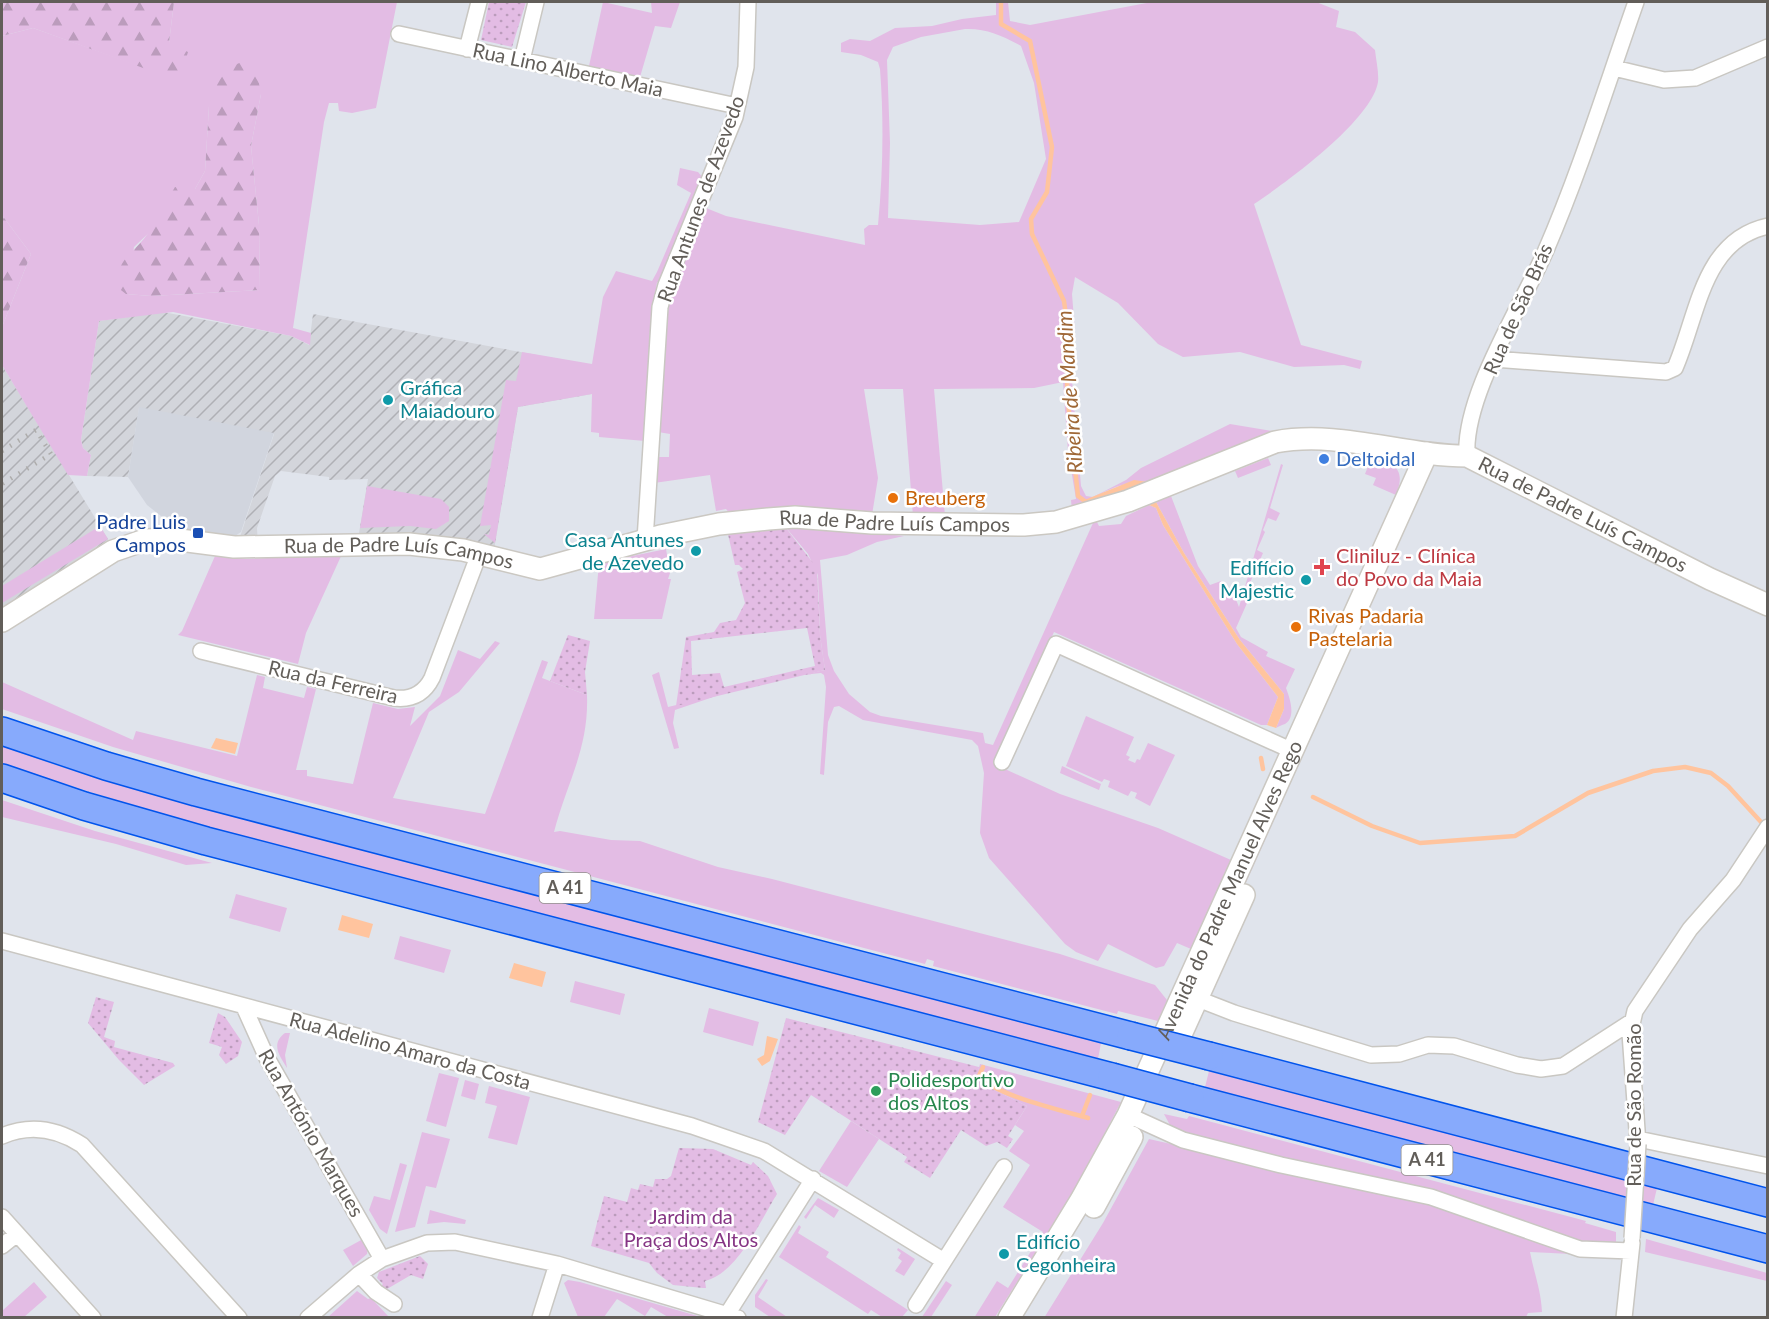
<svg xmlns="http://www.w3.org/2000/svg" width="1769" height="1319" viewBox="0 0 1769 1319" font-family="Lato,sans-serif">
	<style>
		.industrial { fill: url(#industrial-furrows) }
		.education { fill: #d1d5de }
		.grass { fill: #e3bce4; fill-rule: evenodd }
		.forest { fill: url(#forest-firs) }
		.garden { fill: url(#garden-dots); fill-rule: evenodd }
		.water { fill: #ffc49e }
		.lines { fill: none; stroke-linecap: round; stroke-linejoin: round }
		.stream { stroke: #ffc49e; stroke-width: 4.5 }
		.street-casing { stroke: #c9c7c2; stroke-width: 18 }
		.secondary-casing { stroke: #cbc8c2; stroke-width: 24 }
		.highway-casing { stroke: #0154ec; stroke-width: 30 }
		.street { stroke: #fff; stroke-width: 15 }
		.secondary { stroke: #fff; stroke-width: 21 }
		.highway { stroke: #87aafc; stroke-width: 27 }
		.rail { stroke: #aeadac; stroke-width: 4.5; stroke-dasharray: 1.5 8; stroke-linecap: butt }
		.street-bridge-casing { stroke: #c9c7c2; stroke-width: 18; stroke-linecap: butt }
		.highway-bridge-casing { stroke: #0154ec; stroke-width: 30; stroke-linecap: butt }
		.street-bridge { stroke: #fff; stroke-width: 15 }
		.highway-bridge { stroke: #87aafc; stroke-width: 27 }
		.culture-dot { fill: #0f9aa8; stroke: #fff; stroke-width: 2 }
		.shop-dot { fill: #3f7fe0; stroke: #fff; stroke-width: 2 }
		.food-dot { fill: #e8710a; stroke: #fff; stroke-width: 2 }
		.transit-dot { fill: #1a4fb4; stroke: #fff; stroke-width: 2 }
		.health-dot { fill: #e0444e; stroke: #fff; stroke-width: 2 }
		.leisure-dot { fill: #2e9e5b; stroke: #fff; stroke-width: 2 }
		.labels { text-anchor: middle; stroke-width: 5; stroke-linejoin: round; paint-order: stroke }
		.shield { fill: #fff; stroke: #918e8b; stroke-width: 1.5 }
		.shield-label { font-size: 18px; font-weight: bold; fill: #625e59 }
		.street-label { font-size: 20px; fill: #625e59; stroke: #fff }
		.culture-label { font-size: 20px; fill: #0d838f; stroke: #fff; text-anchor: start }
		.shop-label { font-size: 20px; fill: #366cbe; stroke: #fff; text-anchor: start }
		.food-label { font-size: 20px; fill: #c56008; stroke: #fff; text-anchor: start }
		.transit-label { font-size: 20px; fill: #164399; stroke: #fff; text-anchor: end }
		.health-label { font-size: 20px; fill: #be3a42; stroke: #fff; text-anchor: start }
		.leisure-label { font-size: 20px; fill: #27864d; stroke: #fff; text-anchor: start }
		.park-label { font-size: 20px; fill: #853584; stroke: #fff }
		.water-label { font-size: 21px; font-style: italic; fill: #9f6837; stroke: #fff }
	</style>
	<defs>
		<pattern id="industrial-furrows" width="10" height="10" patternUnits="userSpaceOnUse" patternTransform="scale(1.5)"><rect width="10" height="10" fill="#d3d5db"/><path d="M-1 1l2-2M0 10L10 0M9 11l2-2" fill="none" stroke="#afb0b5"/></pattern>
		<pattern id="forest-firs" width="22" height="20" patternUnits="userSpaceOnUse" patternTransform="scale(1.5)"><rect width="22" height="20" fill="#e3bce4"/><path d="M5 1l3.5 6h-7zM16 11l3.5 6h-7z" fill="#bb9cbc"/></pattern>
		<pattern id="garden-dots" width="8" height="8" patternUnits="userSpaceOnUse" patternTransform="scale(1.5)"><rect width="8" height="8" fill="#e3bce4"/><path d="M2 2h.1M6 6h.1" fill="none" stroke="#bb9cbc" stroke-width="1.8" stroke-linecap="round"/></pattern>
	</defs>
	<rect width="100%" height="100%" fill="#e0e4ec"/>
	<path class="industrial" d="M163 312 291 336 309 345 313 314 592 365V394L518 407 493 556 358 539 368 479 329 480V477L281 471 275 476 257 528 258 546H237L274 434 139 408 128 477 87 476 91 455 83 448 81 440 99 321Z
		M2 365 114 549 2 619Z"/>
	<path class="education" d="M139 407 274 433 241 532 235 536 187 529 166 520 147 505 128 477Z"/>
	<path class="grass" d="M174 2H397L376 108 352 113 339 111 338 103H329L324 122 293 328 311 333 310 345 291 336 173 312 99 321 81 440 83 448 91 455 87 476 68 475 2 365V327L31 254 2 215V36L33 28 179 80 169 43ZM261 94 251 146 259 225 260 290 151 296 126 294 134 247 195 189 205 171 209 106Z
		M603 2 652 13 651 2H680L671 28 655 26 640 77 589 66Z
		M996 2H1008L1010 21 1030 25 1152 2H1316L1339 11 1336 27 1355 32 1375 50C1376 60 1379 72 1378 82 1372 120 1286 183 1254 204L1301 345 1362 361 1360 369 1344 365 1294 367 1240 352 1183 357 1158 344 1118 303 1075 277 1072 294 1075 332 1072 380 1081 486 1086 496 1093 497 1126 480 1141 468 1230 424 1272 431 1148 482C1123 479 1092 497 1072 511L1071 500 1076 499 1068 451 1063 382 1034 388 934 389 945 516H913L903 389H864L878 478 872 515H731L726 509 716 511 710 475 654 483 656 457H669L670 434 658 432 669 301 676 277 706 208 726 216 865 245 864 229 869 225H878C883 173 884 121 880 69L878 62 861 55 841 52V43L850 39 870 41 895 28 932 26 962 19 996 15ZM965 29C986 28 1003 36 1021 46L1034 83 1046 159 1019 222 980 225 888 218 890 143 887 60 893 47 921 37Z
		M680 168 698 172 704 179 659 282H657L650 330 645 441 599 437V433L591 432 592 394 518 407 495 543 484 534 489 535 491 525 480 526 506 380 516 381 522 352 592 364 603 297 616 271 652 281 657 272 691 193 677 185Z
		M1268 458 1271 465 1238 478 1235 471Z
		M1371 459C1396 462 1406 470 1396 495L1373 485 1376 478 1365 474Z
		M1281 464 1283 465 1270 508 1280 513 1276 521 1268 518 1263 530 1265 532 1257 550 1263 553 1249 585 1252 592 1236 628 1241 637 1268 652 1266 656 1295 669 1286 688C1289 696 1297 717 1285 724 1282 725 1279 726 1276 728L1284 709V694L1240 640 1184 553 1156 502 1171 496 1198 566 1210 585 1221 581 1226 592 1232 590 1239 607Z
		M367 486 441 499 449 507V521L436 529 410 526 360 528Z
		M1149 505 1156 508 1163 525 1237 644 1278 697 1267 725H1261L1054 632 994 764 1060 794 1158 828 1231 860 1191 949 1177 943 1164 966 1156 968 1108 944 1098 961 1076 952 1065 944 989 858 980 833 984 773 978 746 972 740 863 720 839 706 834 707 828 722 824 775 820 774 826 687 824 675 821 673 802 675 825 670 820 635 818 575 808 554 783 524 904 536 877 542 847 555 820 560 828 655 834 671 849 694 870 712 881 716 983 733 985 743 993 745 1093 523 1097 522 1099 526 1121 524 1126 516Z
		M100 526 108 539 2 603V586Z
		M666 549 670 573 668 579H671L662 619H594L599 563Z
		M342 554 306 633 298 664 178 635 182 631 215 556 247 559Z
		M1357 625 1361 626 1195 996Z
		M495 641 500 643 459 692 429 712 393 798 485 814 542 660 548 662 542 678 587 695C589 749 567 782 554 832L560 831 611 840 640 841 718 867 772 879 1060 954 1155 985 1167 1000 1158 1021 1118 1011 1117 1014 933 966 934 961 927 959 925 964 251 787 113 747 2 709V682L133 740 136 731 237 756 257 675 265 677 263 688 304 698 307 687 316 689 296 770H307V776L353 784 373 703 398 709 415 707 410 726 440 696 458 650 480 659Z
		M659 672 668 707 719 695 675 710 673 723 679 748 674 749 652 675Z
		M1086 716 1134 737 1126 755 1130 757 1128 760 1135 763 1137 759 1140 760 1148 743 1175 755 1150 806 1135 798 1137 793 1131 791 1128 796 1108 787 1110 781 1104 779 1102 782 1066 766Z
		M2 745 59 766 152 794 1101 1043 1098 1059 166 816 2 764Z
		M1062 766 1101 784 1099 790 1060 773Z
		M2 800 95 831 212 863 186 865 116 844 2 817Z
		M236 894 287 908 280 932 229 918Z
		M400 936 451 950 444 973 394 959Z
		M575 981 625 994 620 1015 570 1002Z
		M709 1008 759 1022 753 1046 703 1032Z
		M285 1033H290L285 1055 287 1068C280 1056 270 1044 285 1033Z
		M980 1064 1121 1102 1074 1192 995 1317 974 1318 997 1281 1008 1288 1043 1232 1003 1207 1030 1165 1009 1151 1024 1131 1015 1125 1027 1106 984 1085 977 1075Z
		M1209 1071 1657 1188 1653 1205 1205 1087Z
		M439 1073 459 1078 446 1127 426 1121Z
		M465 1080 479 1084 475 1100 461 1096Z
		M489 1086 530 1097 517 1145 488 1138 497 1106 485 1103Z
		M1164 1114 1187 1119 1189 1116 1586 1221 1585 1223 1616 1232V1242L1586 1244 1191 1138 1171 1127Z
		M851 1121 879 1139 847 1187 819 1171Z
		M422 1132 450 1139 436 1188 426 1186 415 1227 395 1232Z
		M1149 1139 1428 1202 1573 1254 1530 1252C1534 1273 1541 1290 1542 1312L1528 1313 1526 1317 1044 1318 1103 1223Z
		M400 1163 407 1165 387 1234 380 1229 369 1210 374 1196 390 1200Z
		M818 1198 839 1210 834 1218 815 1205 806 1219 804 1217Z
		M430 1210 466 1220 465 1224 444 1222 427 1224Z
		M799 1225 801 1227 798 1233 829 1252 826 1257 908 1310 902 1317H882L871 1310 868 1314 779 1257Z
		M363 1239 368 1247 367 1254 353 1266 343 1250Z
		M1646 1239 1767 1273V1281L1645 1252Z
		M898 1248 915 1259 904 1276 895 1271 902 1261 898 1258 901 1253 897 1250Z
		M766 1279 768 1280 758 1297 787 1317H770L755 1307V1295Z
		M568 1280 580 1282 701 1317H668L651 1307 645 1316 617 1299 604 1317H578L564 1283Z
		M946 1281 952 1285 931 1317H922Z
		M34 1282 47 1297 24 1317H2V1311Z
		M357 1291 368 1299 371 1298 389 1317H328Z"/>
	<path class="forest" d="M2 2H174L169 43 188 52 179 81 33 28 2 36Z
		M254 57 261 94 251 146 259 225 260 290 151 296 126 294 117 287C117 258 131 256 146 236 157 222 165 203 175 187L195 189 205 171 209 106 218 81 232 66Z
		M2 215 31 254 2 327Z"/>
	<path class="garden" d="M489 2H526L512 47 481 40Z
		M783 524 817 568 820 635 825 670 676 706 686 637 714 632 720 623 736 620 745 603 737 572 743 569 739 565H735L727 530ZM807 628 815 666 724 687 720 673 692 675 691 641Z
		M568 635 590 641 585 672 587 695 550 681Z
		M96 997 114 1002 104 1037 115 1041 114 1047 173 1063 175 1066 144 1085 119 1060 88 1023Z
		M218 1013 225 1017 242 1042 238 1056 226 1064 219 1055 222 1047 209 1043Z
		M786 1018 979 1067 978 1075 984 1085 1027 1106 1008 1136 1013 1139 1007 1148 997 1142 986 1146 961 1130 930 1178 904 1162 907 1157 811 1095 785 1135 758 1122Z
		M679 1148 713 1149 751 1165 753 1162 768 1176 777 1194C760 1221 738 1273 705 1281L706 1288H703L673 1285 657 1273 649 1263 591 1246 604 1196 627 1202 631 1188 638 1190 640 1184 653 1187 655 1179H667L671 1176Z
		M420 1256 428 1264 423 1279 411 1275 387 1289 381 1286 383 1284 377 1278 379 1272Z"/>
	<path class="water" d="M1134 480 1148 482 1089 505 1083 503 1082 501Z
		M1156 502 1184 553 1240 640 1284 694V709L1276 728 1267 725 1278 697 1237 644 1163 525 1156 508 1149 505Z
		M216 738 238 743 235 754 211 748Z
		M342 915 373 924 369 938 338 930Z
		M514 963 546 972 542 987 509 978Z
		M767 1036 778 1039 770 1061 762 1066 757 1059 764 1055Z"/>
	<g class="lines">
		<path class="stream" d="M1001 2V24L1030 41 1052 147 1047 192 1031 219 1032 234 1064 301 1068 330 1067 393 1078 496 1086 502
			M1261 758 1263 769
			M1313 797 1372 826 1420 843 1515 836 1588 793 1653 771 1685 767 1711 773 1728 786 1761 822
			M983 1067 979 1076C994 1095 1064 1111 1088 1118
			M1082 1116 1090 1095"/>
		<g class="street-casing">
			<path id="street" d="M399 34 737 106
				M467 49 479 2
				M522 60 536 2
				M1614 68 1664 80 1695 78 1768 47
				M1494 359 1666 372 1675 368C1698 316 1702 240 1768 226
				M1467 456C1463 396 1522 306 1546 250 1581 169 1607 84 1636 2
				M645 540 660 307 666 285 735 117 746 67 748 2
				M201 651 394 698C411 700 424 694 432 678L479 554
				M1002 762 1056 644 1293 751
				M2 941 692 1126 764 1151 944 1261 1004 1167
				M1198 999 1234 1013 1371 1055 1399 1054 1428 1045 1454 1046 1517 1065 1541 1069 1563 1066 1631 1022
				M244 1007 267 1058 382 1259
				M1128 1115 1183 1140 1281 1165 1431 1197 1580 1249 1631 1251
				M2 1136C30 1124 56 1128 82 1145L239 1318
				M1638 1139 1768 1166
				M1638 1144 1630 1033 1635 1011 1690 929 1733 880 1768 827
				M2 1217 93 1318
				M2 1246 17 1234
				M359 1274 376 1292 394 1304
				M916 1305 944 1261
				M728 1313 813 1179
				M308 1318 359 1274 382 1259 427 1243 455 1242 557 1264 738 1318
				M540 1318 557 1264
				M1624 1318 1632 1243"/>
		</g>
		<g class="secondary-casing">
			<g id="secondary">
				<path id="s1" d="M2 621 113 551 145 540 172 539 234 547 409 544 463 550 540 569 660 536 719 524 768 519 795 517 872 523 1024 525 1056 522 1128 501 1275 442C1339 430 1403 456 1467 456L1710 579 1768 605"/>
				<path d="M1179 1039 1244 895"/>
				<path d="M1094 1207 1132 1137"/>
				<path id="s2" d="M1009 1318 1081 1200 1128 1115 1427 453"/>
			</g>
		</g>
		<g class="highway-casing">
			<path id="highway" d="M2 731 106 766 196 792 1131 1036
				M2 778 84 806 206 841 1112 1077
				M1209 1056 1768 1203
				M1190 1098 1768 1249"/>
		</g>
		<use href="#street" class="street"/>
		<use href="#secondary" class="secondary"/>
		<use href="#highway" class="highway"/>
		<path class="rail" d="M2 451 36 430 51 454 2 484"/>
		<g class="street-bridge-casing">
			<path id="street-bridge" d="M1632 1238 1638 1144"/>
		</g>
		<g class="highway-bridge-casing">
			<path id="highway-bridge" d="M1131 1036 1209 1056
				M1112 1077 1190 1098"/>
		</g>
		<use href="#street-bridge" class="street-bridge"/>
		<use href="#highway-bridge" class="highway-bridge"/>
	</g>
	<g class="culture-dot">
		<circle cx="388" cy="400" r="6"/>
		<circle cx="696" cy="551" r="6"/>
		<circle cx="1306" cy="580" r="6"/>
		<circle cx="1004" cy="1254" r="6"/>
	</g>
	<circle class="shop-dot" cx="1324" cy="459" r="6"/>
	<g class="food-dot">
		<circle cx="893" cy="498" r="6"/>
		<circle cx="1296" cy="627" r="6"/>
	</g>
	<rect class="transit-dot" x="192" y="527" width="12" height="12" rx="3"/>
	<path class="health-dot" d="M1319 558h6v6h6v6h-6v6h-6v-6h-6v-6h6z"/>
	<circle class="leisure-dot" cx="876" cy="1091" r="6"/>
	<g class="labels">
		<g class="shield">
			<rect x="539.5" y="873" width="51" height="30" rx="4.5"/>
			<rect x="1401.5" y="1145" width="51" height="30" rx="4.5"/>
		</g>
		<g class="shield-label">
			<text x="565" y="894">A 41</text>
			<text x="1427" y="1166">A 41</text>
		</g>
		<g class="street-label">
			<text transform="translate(568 70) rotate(12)" y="7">Rua Lino Alberto Maia</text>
			<text transform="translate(701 199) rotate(-70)" y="7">Rua Antunes de Azevedo</text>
			<text transform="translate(1518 309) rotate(-66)" y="7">Rua de São Brás</text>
			<text dy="7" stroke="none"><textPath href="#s1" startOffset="1642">Rua de Padre Luís Campos</textPath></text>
			<text dy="7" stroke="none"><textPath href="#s1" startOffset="924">Rua de Padre Luís Campos</textPath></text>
			<text dy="7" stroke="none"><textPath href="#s1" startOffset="420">Rua de Padre Luís Campos</textPath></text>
			<text transform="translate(333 682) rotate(13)" y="7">Rua da Ferreira</text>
			<text dy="7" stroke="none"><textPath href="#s2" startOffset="482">Avenida do Padre Manuel Alves Rego</textPath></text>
			<text transform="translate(410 1051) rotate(15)" y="7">Rua Adelino Amaro da Costa</text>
			<text transform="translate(1634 1105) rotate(-90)" y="7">Rua de São Romão</text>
			<text transform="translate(311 1133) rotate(60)" y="7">Rua António Marques</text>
		</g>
		<g class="culture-label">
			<text x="400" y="395">Gráfica<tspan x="400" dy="23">Maiadouro</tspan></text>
			<text x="684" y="547" text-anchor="end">Casa Antunes<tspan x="684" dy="23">de Azevedo</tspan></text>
			<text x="1294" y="575" text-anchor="end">Edifício<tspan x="1294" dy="23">Majestic</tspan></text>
			<text x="1016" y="1249">Edifício<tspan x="1016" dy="23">Cegonheira</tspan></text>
		</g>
		<g class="shop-label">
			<text x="1336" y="466">Deltoidal</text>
		</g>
		<g class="food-label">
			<text x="905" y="505">Breuberg</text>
			<text x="1308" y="623">Rivas Padaria<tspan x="1308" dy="23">Pastelaria</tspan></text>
		</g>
		<g class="transit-label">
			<text x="186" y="529">Padre Luis<tspan x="186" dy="23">Campos</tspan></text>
		</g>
		<g class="health-label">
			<text x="1336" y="563">Cliniluz - Clínica<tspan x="1336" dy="23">do Povo da Maia</tspan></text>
		</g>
		<g class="leisure-label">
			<text x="888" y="1087">Polidesportivo<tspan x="888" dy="23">dos Altos</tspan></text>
		</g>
		<g class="park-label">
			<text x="691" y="1224">Jardim da<tspan x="691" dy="23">Praça dos Altos</tspan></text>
		</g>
		<g class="water-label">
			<text transform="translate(1070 392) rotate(-94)" y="7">Ribeira de Mandim</text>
		</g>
	</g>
	<rect width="1769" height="1319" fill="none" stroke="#625e59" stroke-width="6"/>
</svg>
